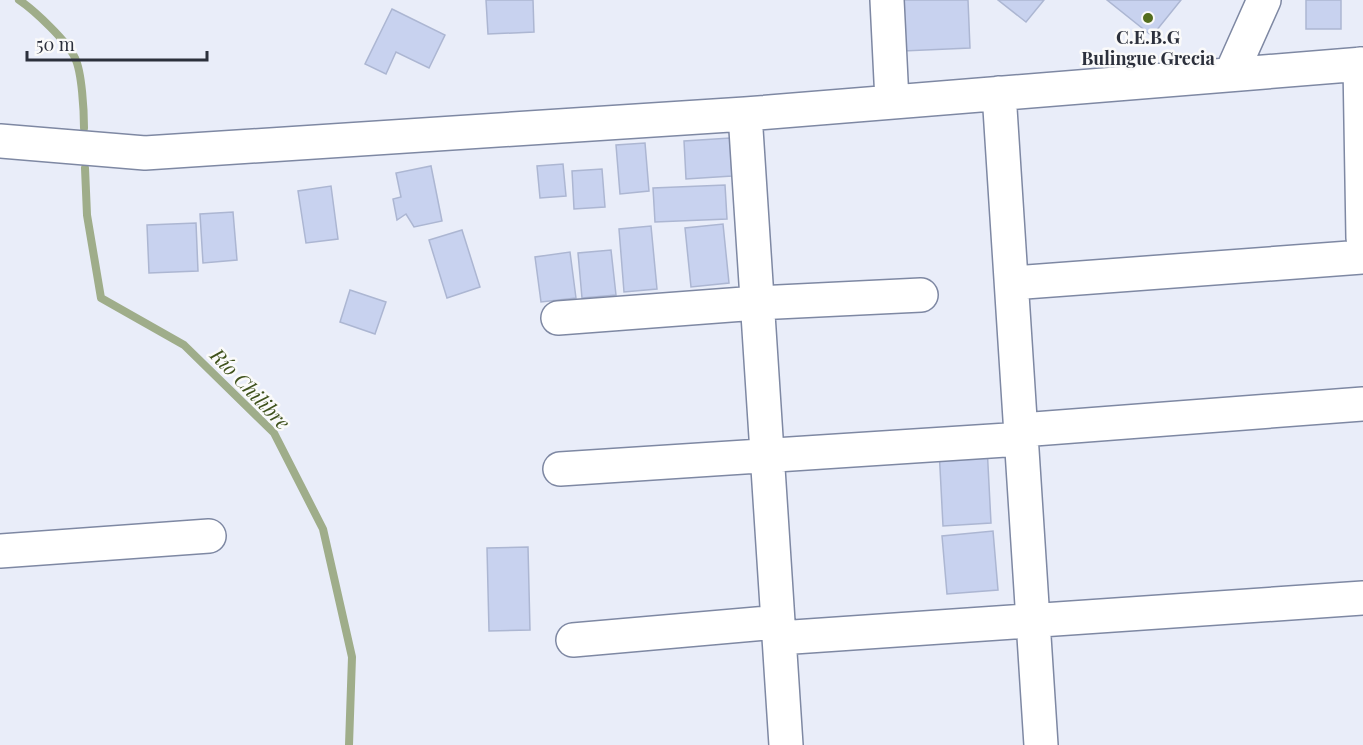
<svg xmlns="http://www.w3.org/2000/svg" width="1363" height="745" viewBox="0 0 1363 745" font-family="'Playfair Display',serif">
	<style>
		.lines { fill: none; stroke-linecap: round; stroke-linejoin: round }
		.stream { stroke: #9fad8a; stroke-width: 8 }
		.building { fill: #c8d2ef; stroke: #acb6d2; stroke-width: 1.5 }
		.minor-casing { stroke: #7e88a3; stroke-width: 36 }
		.minor { stroke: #fff; stroke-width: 33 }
		.poi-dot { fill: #536d1e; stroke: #fafafa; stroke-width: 2 }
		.labels { text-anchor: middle; stroke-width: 5; stroke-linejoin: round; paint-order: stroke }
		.poi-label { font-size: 18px; font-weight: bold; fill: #2c303c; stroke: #fafafa }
		.water-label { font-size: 20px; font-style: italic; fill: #3e511b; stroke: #fafafa }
	</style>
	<rect width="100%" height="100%" fill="#e9edf9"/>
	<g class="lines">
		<path class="stream" d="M19 0C34 10 68 42 75 58 82 72 84 112 84 128
			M85 168 87 215 101 298 184 345 274 433 323 529 352 657 349 745"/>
	</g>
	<path class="building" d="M486 0H533L534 32 488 34Z
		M900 0H968L970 48 903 51Z
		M998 0H1044L1026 22Z
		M1107 0H1181L1152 36Z
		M1306 0H1341V29H1306Z
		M392 9 445 35 429 68 396 52 386 74 365 64Z
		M730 138 732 176 686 179 684 141Z
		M645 143 649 191 620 194 616 145Z
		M563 164 566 196 540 198 537 166Z
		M431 166 442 221 414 227 406 214 397 220 393 199 401 197 396 173Z
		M602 169 605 207 574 209 572 171Z
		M725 185 727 219 655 222 653 188Z
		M331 186 338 239 306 243 298 191Z
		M233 212 237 260 203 263 200 214Z
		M196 223 198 271 149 273 147 225Z
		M723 224 729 283 691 287 685 228Z
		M651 226 657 289 624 292 619 229Z
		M462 230 480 287 447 298 429 240Z
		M611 250 616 295 582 298 578 253Z
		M570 252 576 298 541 302 535 257Z
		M350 290 386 302 375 334 340 322Z
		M987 446 991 523 943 526 939 449Z
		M993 531 998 590 947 594 942 536Z
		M528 547 530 630 489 631 487 548Z"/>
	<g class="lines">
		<g class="minor-casing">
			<path id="minor" d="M887 0 892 101
				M1360 64 1363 238
				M1231 74 1264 0
				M999 93 1041 745
				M745 114 786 745
				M0 141 145 153 745 114 1363 64
				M1012 283 1363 257
				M558 318 757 303 921 295
				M1021 430 1363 404
				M560 469 1021 439
				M0 551 209 536
				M779 638 1363 598
				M573 640 778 622"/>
		</g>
		<use href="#minor" class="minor"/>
	</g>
	<circle class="poi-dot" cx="1148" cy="18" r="6"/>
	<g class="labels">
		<g class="poi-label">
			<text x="1148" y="44">C.E.B.G<tspan x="1148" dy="21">Bulingue Grecia</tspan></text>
		</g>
		<g class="water-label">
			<text transform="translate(250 389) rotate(46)" y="7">Río Chilibre</text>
		</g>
	</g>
	<path d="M27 51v9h180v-9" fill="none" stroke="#2c303c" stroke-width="3"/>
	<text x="36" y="51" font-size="18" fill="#2c303c" stroke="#fafafa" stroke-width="4.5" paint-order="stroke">50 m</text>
</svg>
